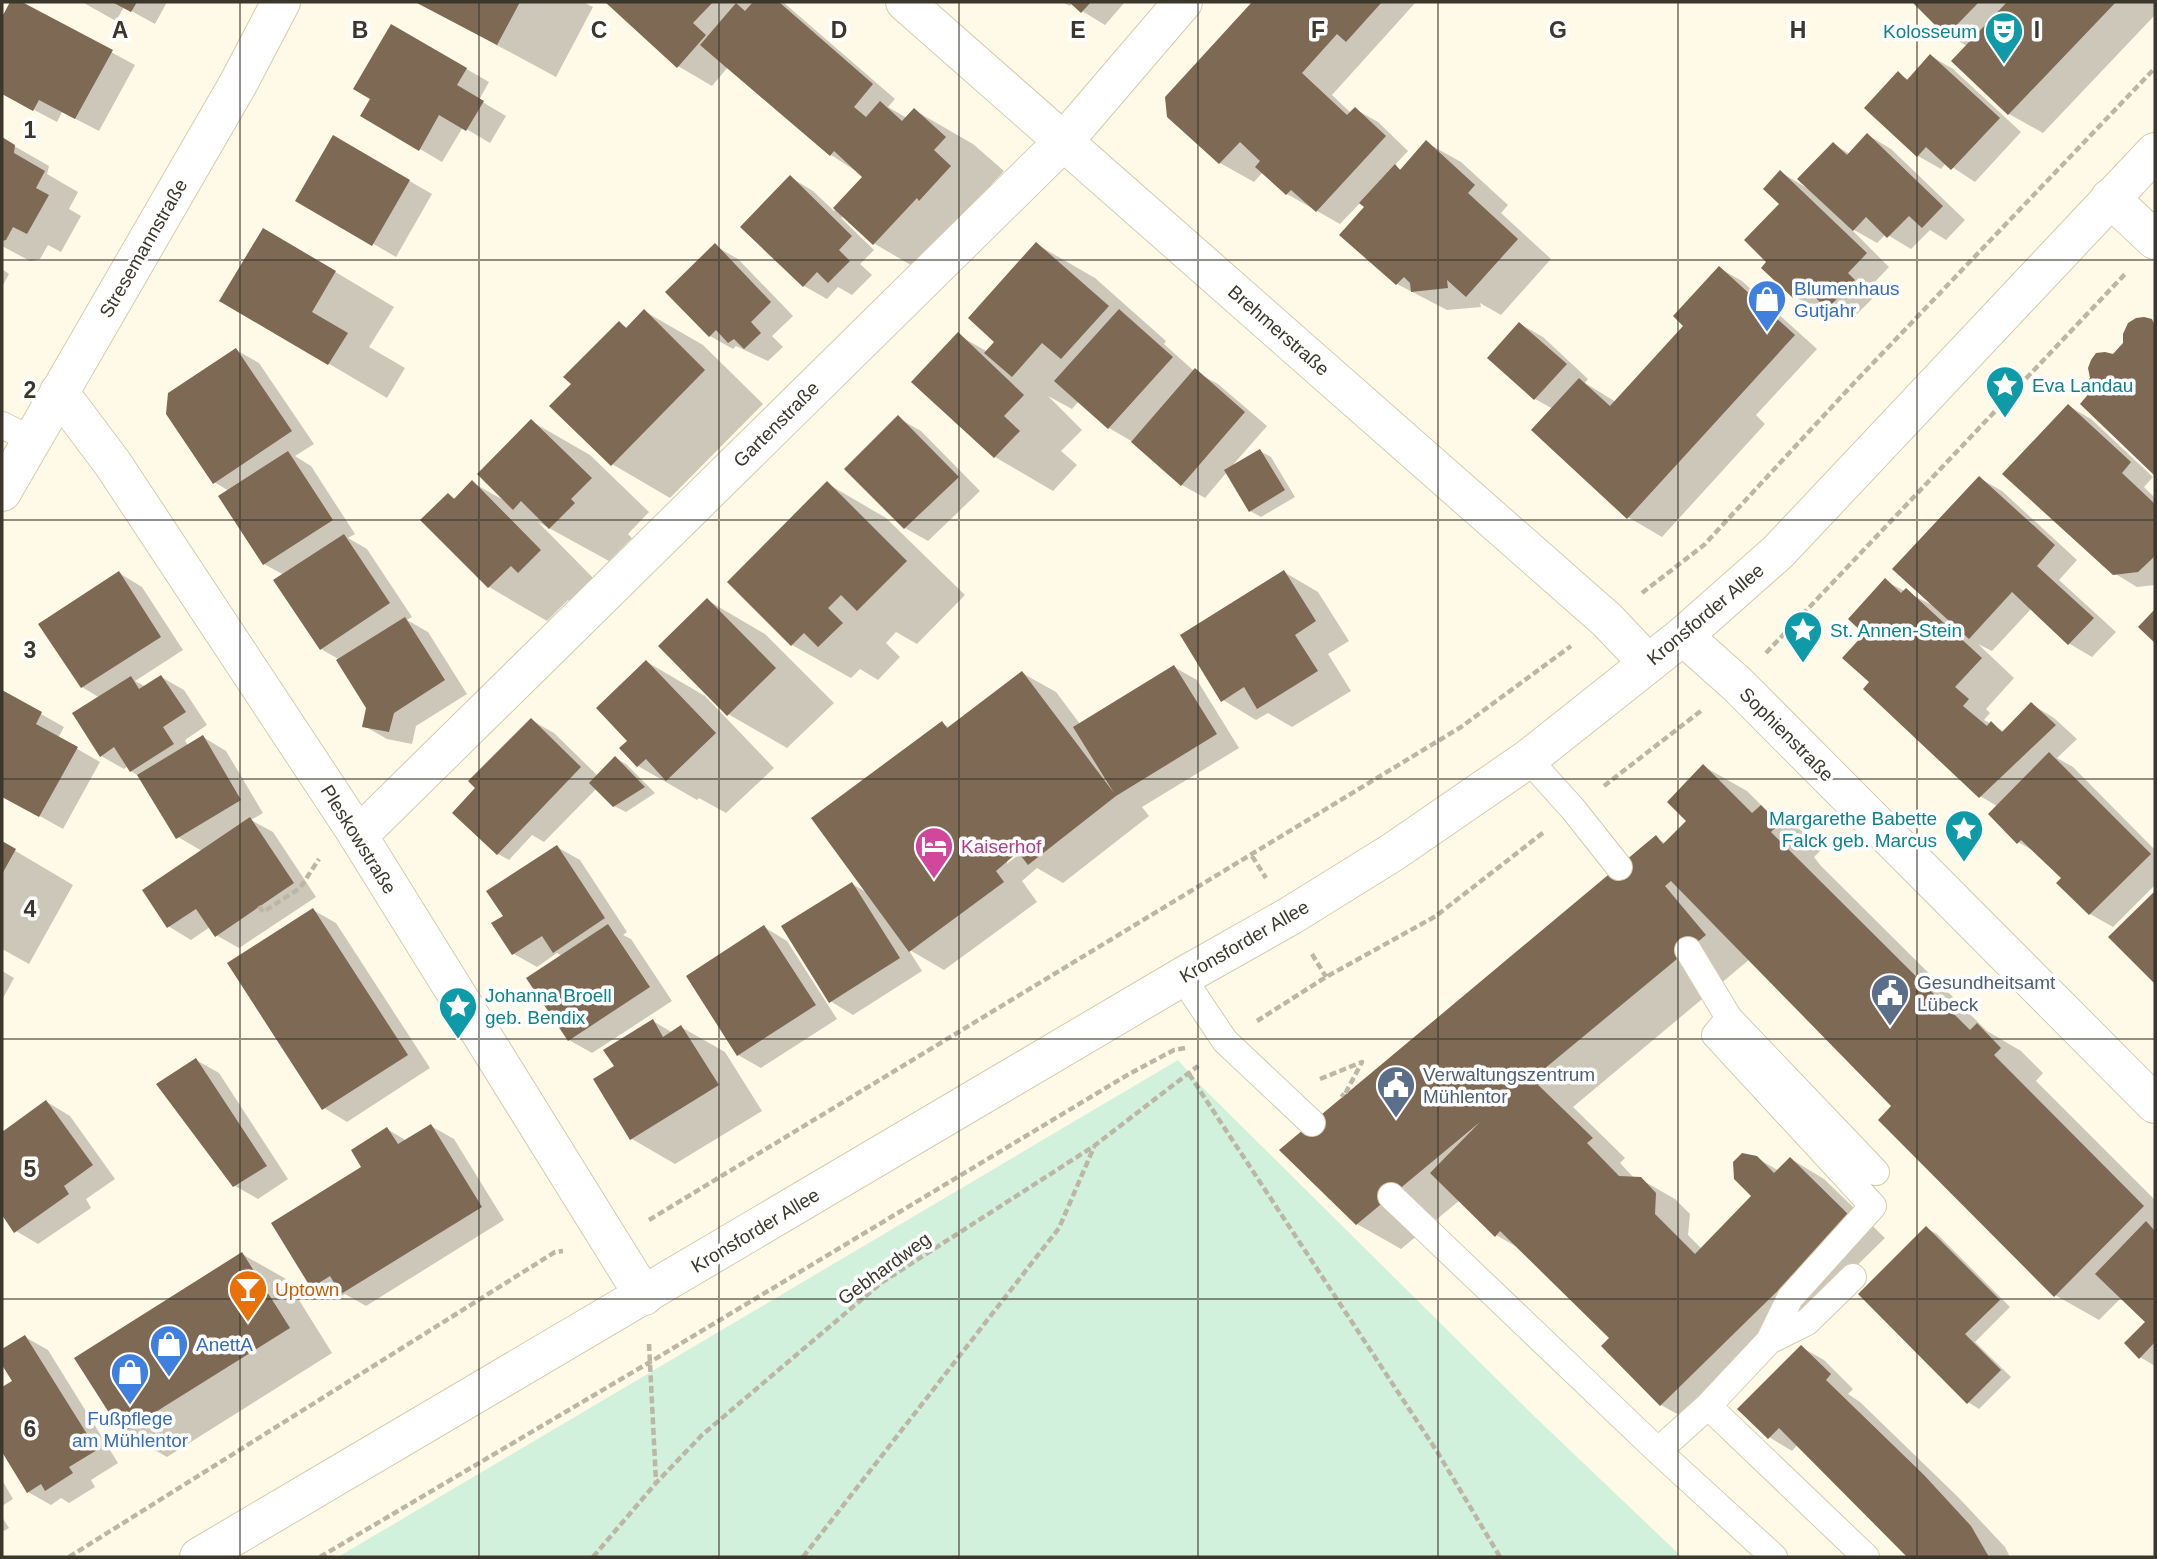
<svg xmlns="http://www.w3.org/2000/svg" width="2157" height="1559" viewBox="0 0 2157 1559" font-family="Helvetica,sans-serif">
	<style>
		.green { fill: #d1f1dd }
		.shadow { fill: #0003; fill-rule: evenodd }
		.building { fill: #7e6954 }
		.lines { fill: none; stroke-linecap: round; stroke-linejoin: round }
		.service-casing { stroke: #d5ccae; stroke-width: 28 }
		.minor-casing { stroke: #d5ccae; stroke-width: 40 }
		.secondary-casing { stroke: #d5ccae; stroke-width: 40 }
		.path { stroke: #bcb6a6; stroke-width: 4.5; stroke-dasharray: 7 3.5; stroke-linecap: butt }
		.service { stroke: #fff; stroke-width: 26 }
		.minor { stroke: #fff; stroke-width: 38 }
		.secondary { stroke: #fff; stroke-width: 38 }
		.grid { fill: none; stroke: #3b372b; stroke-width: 2; stroke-opacity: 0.55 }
		.labels { text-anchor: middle; stroke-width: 7; stroke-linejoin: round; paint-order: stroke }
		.culture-label { font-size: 19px; fill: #0d838f; stroke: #fff; text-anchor: start }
		.street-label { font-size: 19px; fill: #3b372b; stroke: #fff }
		.shop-label { font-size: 19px; fill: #366cbe; stroke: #fff; text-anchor: start }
		.hotel-label { font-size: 19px; fill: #b23c85; stroke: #fff; text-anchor: start }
		.service-label { font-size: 19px; fill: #4e5e75; stroke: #fff; text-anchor: start }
		.food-label { font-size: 19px; fill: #c56008; stroke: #fff; text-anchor: start }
		.grid-label { font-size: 23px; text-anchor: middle; font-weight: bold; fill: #3b372b; stroke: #fff; stroke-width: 7; stroke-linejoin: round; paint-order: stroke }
	</style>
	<rect width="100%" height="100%" fill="#fff9e7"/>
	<path class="green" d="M1178 1060 1200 1085 1535 1417 1682 1557H338Z"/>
	<path class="shadow" d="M12 2H18L135 65 99 131 62 112 57 122 2 93V20Z
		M82 2H167L155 24 124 7 116 21Z
		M417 2H583L593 7 556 77Z
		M607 2H783L895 99 888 107 907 118 914 110 973 144 1004 171 991 185 1009 201 933 278 875 244 844 216 841 218 874 250 860 264 872 275 852 295 838 287 827 299 804 286 743 227 790 177 813 191 834 211 865 177 831 155 728 67 712 86 678 66Z
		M1062 2H1125L1105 25 1082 11 1073 3 1070 6Z
		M1254 2H1416L1332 95 1351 113 1355 109 1378 122 1408 151 1394 166 1402 170 1427 143 1461 162 1508 205 1501 213 1551 259 1501 315 1480 303 1481 307 1447 310 1397 284 1367 207 1361 202 1340 224 1287 194 1263 172 1254 182 1220 163 1169 116 1167 98Z
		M1914 2H2155V15L2043 133 2009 114 1967 46 1948 35Z
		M392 26 489 82 479 100 506 116 490 143 463 127 442 162 362 115 372 98Z
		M1931 56 1953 69 2021 132 1975 182 1946 163 1941 169 1918 156 1867 108 1898 74 1909 80Z
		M1868 135 1891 149 1965 220 1946 240 1930 230 1911 249 1886 234 1877 243 1849 227 1889 267 1870 287 1877 294 1851 320 1823 302 1817 310 1794 296 1769 262 1781 204 1780 172 1807 188 1833 144 1850 154Z
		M333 137 432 194 396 257 298 200Z
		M2 139 49 166 47 174 78 192 69 209 81 216 61 252 48 245 40 259 30 261 2 246Z
		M1036 244 1095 278 1166 341 1164 344 1194 371 1218 384 1267 426 1232 466 1260 451 1271 457 1295 497 1261 517 1250 511 1227 472 1205 498 1182 485 1133 442 1109 428 1079 401 1072 409 1048 396 1082 430 1061 451 1077 465 1053 491 995 457 958 335 988 352 997 341Z
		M715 246 738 259 793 316 772 336 783 347 768 361 736 346 733 349 710 336Z
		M322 264 394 307 369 347 405 368 387 398 221 300Z
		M1719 268 1742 281 1817 349 1756 415 1765 424 1662 537 1628 517 1553 409 1535 399 1489 358 1520 324 1543 337 1588 379 1585 383 1616 402 1686 326Z
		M2 269 9 274 2 287Z
		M644 311 703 345 763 404 670 498 612 464 574 384 619 323 628 328Z
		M2151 321 2155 323V474L2082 404 2093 392 2114 356Z
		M236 350 259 363 314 444 295 456 311 466 355 534 348 538 367 549 412 617 407 620 428 632 467 694 416 726 412 744 387 739 364 726 368 707 340 660 321 649 284 575 264 564 229 491 214 482Z
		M2069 406 2091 419 2153 477 2144 487 2155 498V585L2137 587 2114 573Z
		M898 418 921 431 980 491 928 541 905 528 846 469Z
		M531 421 590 455 649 512 628 534 632 538 609 561 538 522 599 584 577 606 568 600 547 621 489 587 449 495 456 499 473 483 507 502Z
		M1979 478 2002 491 2077 560 2059 580 2116 632 2092 657 2070 644 2032 608 1992 651 1978 644 2014 678 1986 709 1990 713 1984 720 2005 732 2031 704 2054 718 2077 739 2057 758 2073 767 2155 850V885L2113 927 2090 914 2059 883 2064 878 2039 854 2018 842 1997 806 1980 796 1871 682 1867 633 1885 581 1932 605Z
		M828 484 886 518 965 595 917 644 896 632 886 643 900 657 878 680 860 669 851 678 792 645Z
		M1284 572 1318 592 1349 641 1328 654 1351 691 1292 727 1268 713 1256 720 1223 700Z
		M119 573 142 587 183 650 135 681 146 687 161 677 184 690 207 725 185 740 188 746 203 737 226 751 263 813 251 820 273 832 316 897 239 948 216 935 210 927 191 940 168 926 202 851 178 837 140 777 131 771 128 766 124 769 101 756 100 698 82 687Z
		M707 600 765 634 834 703 787 748 728 714Z
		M647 662 705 696 774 768 726 813 699 798 697 800 638 766 622 749 630 741Z
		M1174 667 1197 680 1239 748 1142 807 1149 816 1063 883 1037 868 1022 881 1037 902 944 970 908 949 922 971 853 1015 830 1001 852 884 868 893 942 723 950 728 1022 673 1056 692 1080 724ZM1020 848 1023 851 1007 864V859Z
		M2 692 64 727 58 738 100 762 63 829 2 795Z
		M531 720 554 733 598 776 616 758 627 765 655 793 626 812 614 806 597 788 544 842 532 835 509 860 498 854 476 791Z
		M1703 766 1747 791 1765 809 1804 832 1821 850 1814 857 1821 866 1987 1031 2021 1051 2043 1073 2036 1081 2155 1200V1366L2140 1357 2147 1322 2122 1297 2099 1320 2055 1295 1894 1106 1750 959 1573 1107 1625 1158 1620 1163 1635 1179H1640L1675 1199 1690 1214 1688 1235 1702 1249 1754 1196 1757 1158 1779 1171 1791 1159 1824 1179 1885 1238 1695 1424 1661 1405 1611 1338 1522 1250 1496 1235 1460 1200 1401 1249 1357 1224 1656 838 1667 844 1689 821Z
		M2 843 73 885 29 964 2 949Z
		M557 847 580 860 627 932 623 935 631 939 672 1001 592 1053 569 1040 562 956 557 953 537 967 514 954 505 917Z
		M313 910 336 923 430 1068 347 1122 324 1108Z
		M764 927 787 941 837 1019 761 1068 738 1055Z
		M2 971 14 978 2 1000Z
		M653 1021 673 1033 681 1027 725 1052 762 1111 675 1164 632 1139 595 1080 616 1067Z
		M196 1060 219 1073 288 1179 258 1199 235 1186 158 1084Z
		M47 1102 70 1116 115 1179 86 1199 91 1208 38 1244 16 1231 2 1212V1134Z
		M431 1126 454 1139 504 1220 366 1306 345 1294 335 1300 312 1287 364 1168 387 1129 407 1141Z
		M1926 1228 1937 1234 2010 1307 1975 1342 2011 1377 1979 1409 1968 1402Z
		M242 1254 286 1279 332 1353 167 1457 123 1432Z
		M25 1337 48 1350 118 1463 91 1480 95 1487 69 1503 61 1498 51 1505 28 1492 2 1449V1389L14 1382 2 1361V1351Z
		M1801 1347 1824 1360 1853 1389 1848 1394 1860 1402 1958 1497 2005 1547 2010 1557H1909L1798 1444 1792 1451 1769 1437Z
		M2 1480 13 1499 2 1506Z
		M2 1517 9 1528 2 1532Z"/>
	<path class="building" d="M10 2H22L113 50 75 119 39 100 33 111 2 94V17Z
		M112 2H137L131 12Z
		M415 2H520L497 45Z
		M605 2H713L693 23 706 35 677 68Z
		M753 2H779L873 84 854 107 866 117 880 101 902 121 914 108 946 137 934 150 951 166 919 201 917 198 873 245 833 208 862 177 834 151 830 156 700 45 736 3 745 11Z
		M1069 2H1091L1081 13Z
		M1252 2H1382L1346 42 1337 34 1302 73 1347 115 1355 107 1386 136 1316 212 1291 190 1286 195 1255 167 1260 161 1240 142 1219 164 1167 117 1165 97Z
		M1912 2H1979L1946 36Z
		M2007 2H2116L2008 115 1951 61Z
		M391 24 467 68 457 85 484 101 466 131 439 115 419 151 360 116 370 99 353 89Z
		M1930 54 2000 118 1951 170 1926 147 1917 157 1864 108 1898 71 1907 80Z
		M1867 133 1943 206 1922 228 1909 216 1887 238 1866 217 1853 231 1797 179 1833 142 1847 155Z
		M333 135 410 180 372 246 295 201Z
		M2 137 15 145 14 153 45 171 36 188 49 195 27 234 13 227 6 240 2 241Z
		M1426 140 1475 185 1468 193 1518 239 1466 297 1447 280 1448 288 1411 292 1410 283 1404 277 1396 285 1339 235 1364 207 1359 203 1395 164 1400 170Z
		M1780 170 1867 253 1848 273 1855 280 1827 309 1804 286 1793 298 1761 268 1766 262 1744 240 1779 204 1763 189Z
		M790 175 852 236 839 250 850 261 828 283 817 272 803 287 740 227Z
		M263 228 336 271 312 312 348 333 328 365 219 301Z
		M1036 242 1109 306 1061 359 1042 343 1012 377 984 353 994 342 968 318Z
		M715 243 771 302 751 322 761 333 744 349 734 339 728 343 716 330 709 337 665 292Z
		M1719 266 1795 335 1627 519 1531 430 1579 378 1610 406 1683 326 1673 316Z
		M644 309 705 370 611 466 549 406 571 384 563 377 619 321 626 328Z
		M1119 309 1173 357 1108 429 1054 381Z
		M2144 317 2152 319 2155 326V476L2080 404 2090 392 2083 385 2090 378 2088 368 2091 360 2096 353 2105 352 2113 354 2123 343V334L2128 323 2136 318Z
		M1519 322 1567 364 1534 400 1487 358Z
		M958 332 1024 395 1004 416 1020 431 994 458 911 382Z
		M236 348 292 431 213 484 166 414 168 393Z
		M1195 368 1245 412 1181 486 1131 442Z
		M2068 404 2131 462 2122 473 2155 504V556L2138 572 2113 575 2002 474Z
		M898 415 959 477 904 529 844 469Z
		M531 419 592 478 571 499 575 503 549 529 521 501 513 510 477 474Z
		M1260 449 1285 490 1249 512 1224 470Z
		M288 451 333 520 263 565 218 496Z
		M1979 476 2055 545 2037 566 2094 618 2068 645 2012 592 1969 639 1892 569Z
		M472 480 541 550 518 573 511 566 488 588 420 520 448 493 454 499Z
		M827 481 907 561 857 611 841 595 828 608 843 623 818 647 804 633 791 646 727 582Z
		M344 534 390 603 320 650 273 580Z
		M1284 570 1316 621 1295 635 1318 671 1257 709 1244 687 1221 702 1180 635Z
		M119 571 161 637 81 688 38 624Z
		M1885 578 1901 593 1906 588 1982 658 1955 687 1969 699 1963 706 1987 726 1991 721 2002 732 2031 702 2056 725 1979 798 1863 689 1869 682 1842 658 1864 634 1848 619Z
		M707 598 776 668 727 716 658 646Z
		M2155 609V643L2138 627Z
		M405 617 445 680 394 713 389 732 362 727 366 708 336 660Z
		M646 660 716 733 666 781 646 759 637 767 619 748 627 741 596 708Z
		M1174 665 1217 734 1116 796 1028 865 1018 852 996 871 1004 882 909 952 811 818 942 721 947 728 1022 671 1114 793 1073 727Z
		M161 675 186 712 163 727 174 744 130 772 114 747 100 757 72 713 131 676 139 689Z
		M2 690 42 712 36 724 78 747 39 817 2 797Z
		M531 718 581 767 497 855 452 813 475 788 468 781Z
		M203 735 241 800 176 839 137 775Z
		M2049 752 2151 854 2089 915 2056 883 2061 878 2021 840 2017 844 1988 814Z
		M615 756 645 787 613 807 589 783Z
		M1703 764 1752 813 1761 805 1779 824 1771 832 1778 839 1970 1030 1977 1023 2001 1048 1994 1055 2144 1206 2054 1297 1878 1120 1891 1106 1671 881 1665 886 1706 935 1532 1079 1593 1138 1587 1143 1619 1176 1641 1177 1656 1193 1655 1214 1695 1254 1751 1196 1734 1179 1733 1162 1742 1153 1757 1156 1774 1173 1790 1157 1852 1218 1660 1406 1601 1346 1609 1338 1500 1231 1495 1237 1430 1173 1480 1122 1356 1225 1279 1150 1656 835 1663 844 1686 821 1667 802Z
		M250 817 294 883 215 937 196 909 167 928 142 890Z
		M2 841 16 849 2 874Z
		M557 845 605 918 553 953 542 936 512 955 491 923 503 916 486 891Z
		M852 882 900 958 829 1003 781 926Z
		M2155 891V984L2108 937Z
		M313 908 408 1055 322 1110 227 963Z
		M608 924 650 987 568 1041 526 978Z
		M764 925 816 1005 737 1056 686 976Z
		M653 1019 663 1037 681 1025 719 1085 630 1140 593 1079 614 1066 603 1050Z
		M196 1058 267 1166 233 1187 156 1084Z
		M46 1100 93 1165 64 1186 69 1194 14 1233 2 1215V1132Z
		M431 1124 482 1207 341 1294 330 1276 311 1288 271 1223 361 1167 351 1150 387 1127 398 1144Z
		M2146 1221 2155 1231V1342L2139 1359 2124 1343 2145 1322 2095 1274Z
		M1926 1226 2000 1300 1965 1334 2001 1370 1967 1404 1858 1294Z
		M242 1252 290 1328 122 1433 74 1358Z
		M25 1335 97 1450 69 1467 73 1473 45 1491 41 1484 27 1493 2 1452V1387L12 1381 2 1365V1349Z
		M1801 1345 1831 1374 1826 1380 1924 1475 1971 1526 1989 1557H1907L1779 1428 1768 1439 1737 1409Z"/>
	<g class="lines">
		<g class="service-casing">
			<path id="service" d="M2 425 32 440
				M1528 759 1573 809 1619 867
				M1182 977 1225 1041 1312 1123
				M1729 1018 1876 1172
				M1391 1196 1658 1451 1774 1557
				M1769 1341 1807 1322 1853 1277
				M1708 1406 1866 1557
				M1658 1451 1708 1406 1769 1341 1790 1298 1873 1206 1715 1035 1729 1018 1688 950"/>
		</g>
		<g class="minor-casing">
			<path id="minor" d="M905 2 1607 620 1648 663
				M2110 198 2155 240
				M59 392 113 464 354 829 644 1296
				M2 492 238 84 281 2
				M1683 636 1737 684 2155 1104
				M358 836 1064 141 1183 2"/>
		</g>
		<g class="secondary-casing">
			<path id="secondary" d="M199 1557 1182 977 1290 916 1393 852 1528 759 1683 636 1778 552 2155 152"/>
		</g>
		<path class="path" d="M1642 593 1704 545 1854 383 2155 68
			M1766 653 2126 273
			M1604 786 1702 710
			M1252 856 1266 878
			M259 906 263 912 300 888 319 859
			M1312 954 1326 977
			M1257 1021 1326 977 1436 916 1544 832
			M1189 1074 1438 1453 1500 1557
			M1320 1079 1362 1062 1344 1096 1341 1094
			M649 1220 1461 727 1571 646
			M649 1344 656 1482
			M69 1557 555 1252 563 1251
			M320 1557 650 1362 1129 1074 1174 1050 1185 1048
			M593 1557 656 1483 702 1435 881 1283 1094 1146 1198 1066
			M803 1557 1059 1228 1094 1147"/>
		<use href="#service" class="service"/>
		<use href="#minor" class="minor"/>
		<use href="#secondary" class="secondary"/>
	</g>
	<path class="grid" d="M240 2V1557M479 2V1557M719 2V1557M959 2V1557M1198 2V1557M1438 2V1557M1678 2V1557M1917 2V1557M2 260H2155M2 520H2155M2 779H2155M2 1039H2155M2 1299H2155"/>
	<defs>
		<g id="theatre-pin" transform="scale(2.0125)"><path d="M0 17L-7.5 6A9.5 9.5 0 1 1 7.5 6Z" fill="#0f9aa8" stroke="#fff"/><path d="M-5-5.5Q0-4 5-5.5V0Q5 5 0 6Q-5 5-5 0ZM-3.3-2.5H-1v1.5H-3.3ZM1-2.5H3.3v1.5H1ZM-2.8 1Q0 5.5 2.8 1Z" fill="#fff"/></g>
		<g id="shop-pin" transform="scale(2.0125)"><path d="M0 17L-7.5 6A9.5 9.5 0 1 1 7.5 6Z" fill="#3f7fe0" stroke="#fff"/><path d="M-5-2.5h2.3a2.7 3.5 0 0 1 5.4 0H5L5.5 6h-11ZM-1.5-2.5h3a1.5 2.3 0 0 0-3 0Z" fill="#fff"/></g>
		<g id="sight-pin" transform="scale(2.0125)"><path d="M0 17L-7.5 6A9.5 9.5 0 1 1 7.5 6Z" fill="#0f9aa8" stroke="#fff"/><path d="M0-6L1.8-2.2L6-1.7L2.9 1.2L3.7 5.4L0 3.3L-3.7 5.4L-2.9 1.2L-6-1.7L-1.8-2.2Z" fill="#fff"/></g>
		<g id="hotel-pin" transform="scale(2.0125)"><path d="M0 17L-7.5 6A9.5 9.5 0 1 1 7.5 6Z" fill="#d1479c" stroke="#fff"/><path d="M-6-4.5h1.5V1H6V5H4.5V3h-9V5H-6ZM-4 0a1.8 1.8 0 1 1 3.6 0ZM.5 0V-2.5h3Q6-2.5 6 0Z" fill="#fff"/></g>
		<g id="civic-pin" transform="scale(2.0125)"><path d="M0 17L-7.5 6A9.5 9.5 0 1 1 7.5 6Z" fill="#5c6f8a" stroke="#fff"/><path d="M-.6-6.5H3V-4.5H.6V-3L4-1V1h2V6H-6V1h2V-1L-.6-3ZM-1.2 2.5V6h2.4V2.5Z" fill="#fff"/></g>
		<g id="bar-pin" transform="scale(2.0125)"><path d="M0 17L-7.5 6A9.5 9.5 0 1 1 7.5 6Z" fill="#e8710a" stroke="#fff"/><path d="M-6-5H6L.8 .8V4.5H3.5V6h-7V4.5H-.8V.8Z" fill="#fff"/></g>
	</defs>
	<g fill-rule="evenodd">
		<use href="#theatre-pin" x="2004" y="31"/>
		<use href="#shop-pin" x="1767" y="299"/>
		<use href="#sight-pin" x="2005" y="385"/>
		<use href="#sight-pin" x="1803" y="630"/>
		<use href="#sight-pin" x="1964" y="829"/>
		<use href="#hotel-pin" x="934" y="846"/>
		<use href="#civic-pin" x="1890" y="993"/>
		<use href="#sight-pin" x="458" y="1006"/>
		<use href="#civic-pin" x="1396" y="1085"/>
		<use href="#bar-pin" x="248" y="1289"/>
		<use href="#shop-pin" x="169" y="1344"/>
		<use href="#shop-pin" x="130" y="1372"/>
	</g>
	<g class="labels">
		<g class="culture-label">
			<text x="1977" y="38" text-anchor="end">Kolosseum</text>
			<text x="2032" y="392">Eva Landau</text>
			<text x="1830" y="637">St. Annen-Stein</text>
			<text x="1937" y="825" text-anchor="end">Margarethe Babette<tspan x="1937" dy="22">Falck geb. Marcus</tspan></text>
			<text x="485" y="1002">Johanna Broell<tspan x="485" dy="22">geb. Bendix</tspan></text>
		</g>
		<g class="street-label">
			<text transform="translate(143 248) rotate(-60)" y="7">Stresemannstraße</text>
			<text transform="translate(1279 330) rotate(41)" y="7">Brehmerstraße</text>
			<text transform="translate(776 424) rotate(-45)" y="7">Gartenstraße</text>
			<text transform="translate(1705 614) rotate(-40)" y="7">Kronsforder Allee</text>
			<text transform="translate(1787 734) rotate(45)" y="7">Sophienstraße</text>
			<text transform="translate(359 839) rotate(58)" y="7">Pleskowstraße</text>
			<text transform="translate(1244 941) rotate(-30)" y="7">Kronsforder Allee</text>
			<text transform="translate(755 1230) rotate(-31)" y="7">Kronsforder Allee</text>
			<text transform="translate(884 1268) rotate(-36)" y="7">Gebhardweg</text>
		</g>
		<g class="shop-label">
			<text x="1794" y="295">Blumenhaus<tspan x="1794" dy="22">Gutjahr</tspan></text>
			<text x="196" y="1351">AnettA</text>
			<text x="130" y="1425" text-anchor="middle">Fußpflege<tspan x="130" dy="22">am Mühlentor</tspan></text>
		</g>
		<g class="hotel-label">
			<text x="961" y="853">Kaiserhof</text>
		</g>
		<g class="service-label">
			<text x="1917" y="989">Gesundheitsamt<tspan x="1917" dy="22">Lübeck</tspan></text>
			<text x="1423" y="1081">Verwaltungszentrum<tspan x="1423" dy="22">Mühlentor</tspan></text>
		</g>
		<g class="food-label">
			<text x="275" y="1296">Uptown</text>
		</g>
	</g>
	<g class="grid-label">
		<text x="120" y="38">A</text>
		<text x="360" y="38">B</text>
		<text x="599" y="38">C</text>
		<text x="839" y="38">D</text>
		<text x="1078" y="38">E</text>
		<text x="1318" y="38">F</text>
		<text x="1558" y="38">G</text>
		<text x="1798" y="38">H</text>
		<text x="2037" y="38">I</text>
		<text x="30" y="138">1</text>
		<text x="30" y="398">2</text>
		<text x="30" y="658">3</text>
		<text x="30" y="917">4</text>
		<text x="30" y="1177">5</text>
		<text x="30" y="1437">6</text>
	</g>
	<rect width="2157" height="1559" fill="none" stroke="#3b372b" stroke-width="7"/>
</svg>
